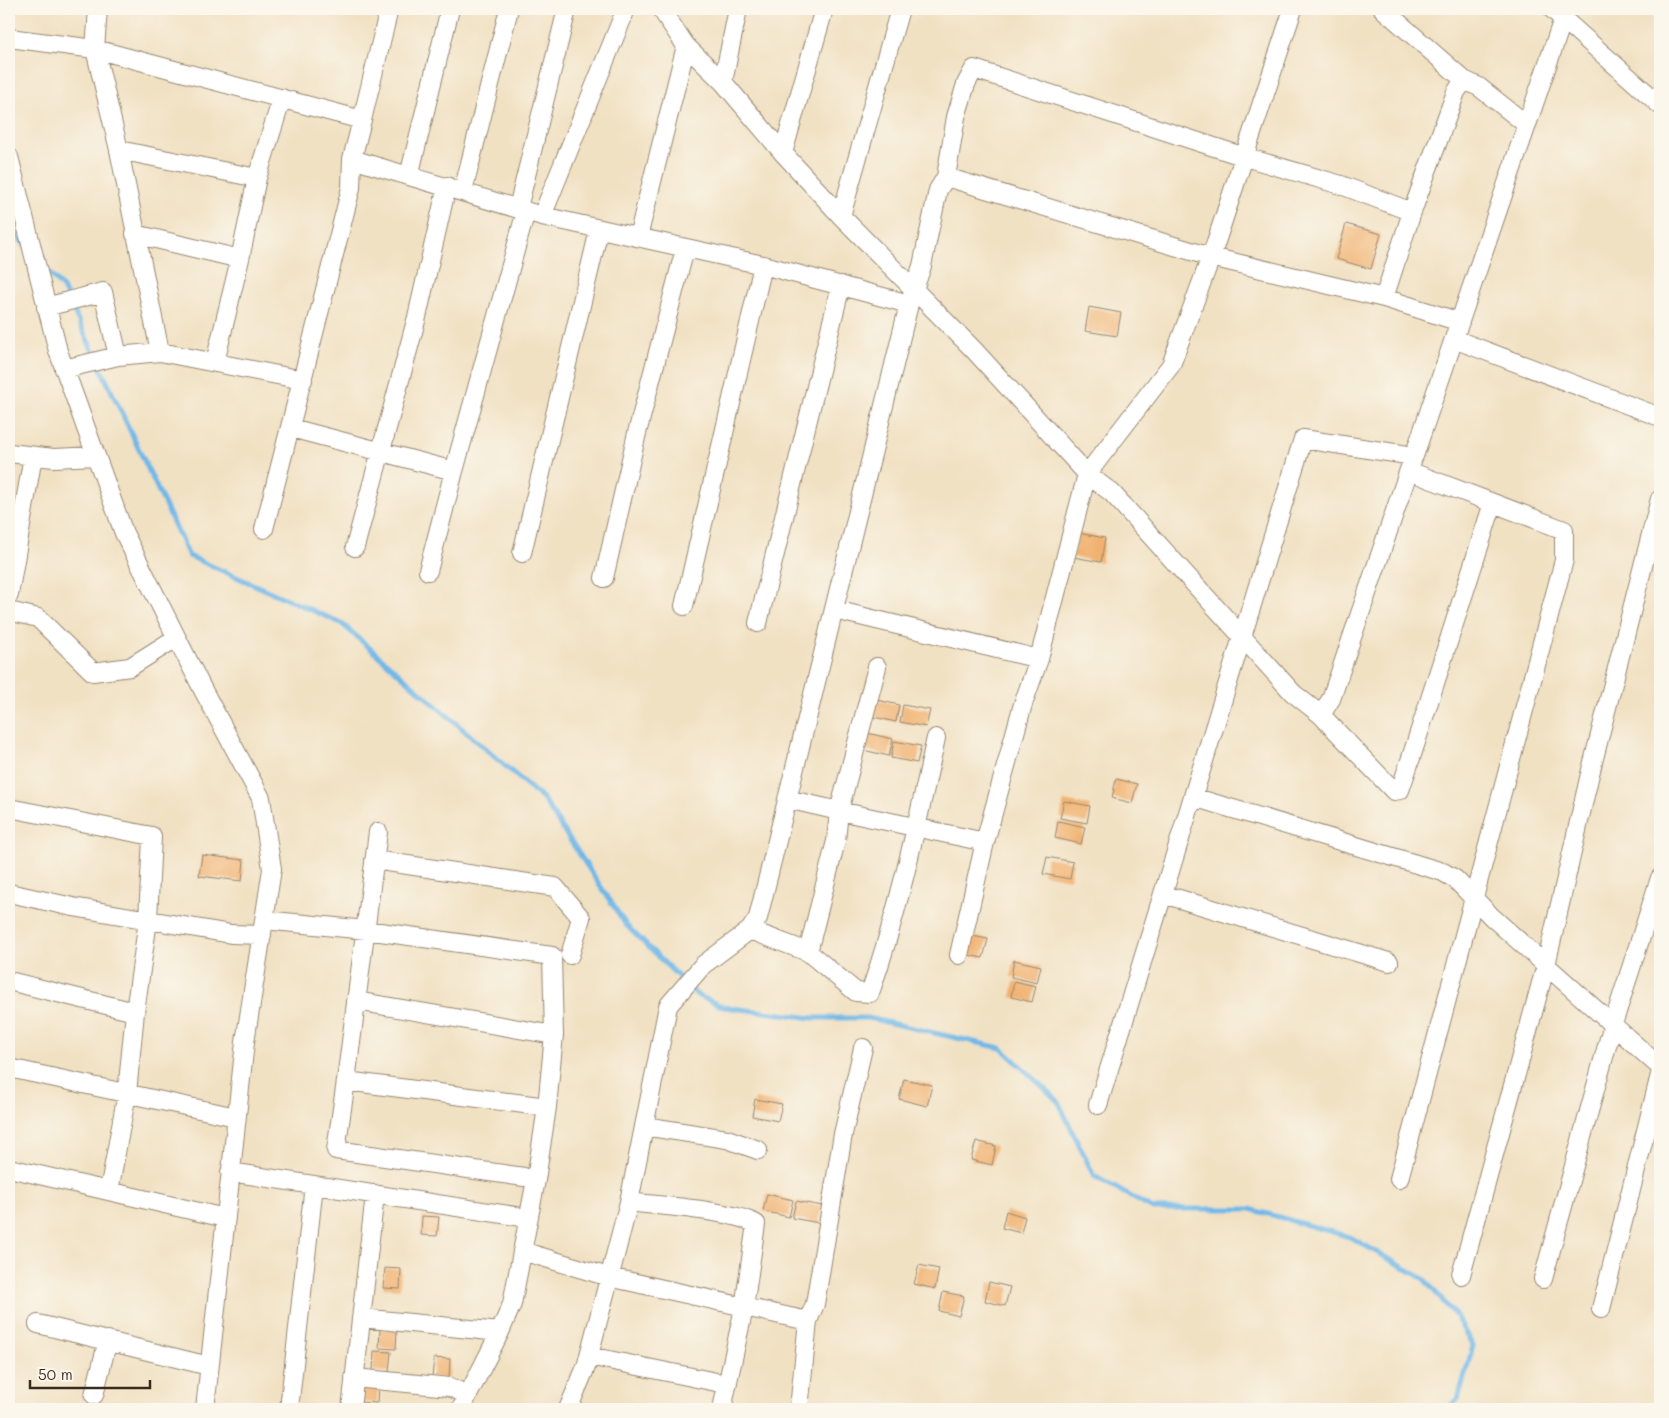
<svg xmlns="http://www.w3.org/2000/svg" width="1669" height="1418" viewBox="0 0 1669 1418" font-family="Mali,sans-serif">
	<style>
		.lines { fill: none; stroke-linecap: round; stroke-linejoin: round }
		.stream { stroke: #71b8e8; stroke-width: 5 }
		.building { fill: #f1b271 }
		.street-casing { stroke: #968670; stroke-width: 20 }
		.street { stroke: #fff; stroke-width: 18 }
	</style>
	<rect width="100%" height="100%" fill="#fbf7ec"/>
	<filter id="ink" filterUnits="userSpaceOnUse"><feTurbulence type="fractalNoise" baseFrequency=".02" numOctaves="2"/><feDisplacementMap in="SourceGraphic" scale="10" xChannelSelector="R" yChannelSelector="G"/><feConvolveMatrix kernelMatrix="1 2 1 2 8 2 1 2 1" color-interpolation-filters="sRGB"/></filter>
	<filter id="wash" filterUnits="userSpaceOnUse"><feTurbulence type="fractalNoise" baseFrequency=".0096" numOctaves="4" result="noise"/><feDisplacementMap in="SourceGraphic" scale="20" xChannelSelector="R" yChannelSelector="G"/><feGaussianBlur stdDeviation="1.12" result="paint"/><feColorMatrix in="noise" values="0 0 0 0 0 0 0 0 0 0 0 0 0 0 0 0 0 1.4 0 .05"/><feComposite in="paint" operator="in"/></filter>
	<g filter="url(#wash)">
		<rect width="100%" height="100%" fill="#f1e1c3"/>
		<g class="lines">
			<path class="stream" d="M9 227 25 245
				M42 265 63 288 189 556 341 623 543 799 626 925 697 995 724 1007 813 1018H868L1001 1048 1058 1101 1094 1176 1153 1209H1250L1350 1237 1424 1279 1456 1316 1473 1346 1458 1399 1448 1409"/>
		</g>
		<g id="blocks">
			<path class="building" d="M1346 224 1381 234 1371 269 1336 259Z
				M1089 307 1121 313 1117 336 1085 331Z
				M1078 533 1105 538 1101 562 1073 557Z
				M873 699 899 705 896 722 869 716Z
				M903 705 930 710 926 727 900 722Z
				M867 733 893 739 889 756 863 750Z
				M894 741 921 746 917 763 891 758Z
				M1116 779 1137 784 1132 803 1112 798Z
				M1064 801 1090 806 1087 823 1060 818Z
				M1058 821 1085 827 1081 844 1055 838Z
				M202 855 244 860 242 881 199 876Z
				M1047 857 1073 862 1070 879 1043 874Z
				M967 935 988 939 983 958 963 954Z
				M1014 960 1041 966 1037 983 1011 977Z
				M1014 981 1036 986 1032 1002 1011 997Z
				M904 1079 932 1085 927 1106 899 1099Z
				M755 1099 782 1104 778 1121 752 1116Z
				M976 1141 996 1146 992 1165 971 1160Z
				M767 1194 793 1200 789 1217 763 1211Z
				M796 1201 822 1206 819 1223 792 1218Z
				M1006 1211 1025 1217 1021 1233 1002 1228Z
				M422 1216 439 1217 437 1236 421 1235Z
				M919 1265 939 1269 935 1289 914 1284Z
				M385 1268 401 1269 400 1289 383 1288Z
				M989 1282 1010 1287 1005 1306 985 1301Z
				M943 1292 964 1296 959 1316 939 1311Z
				M380 1329 397 1330 396 1349 379 1348Z
				M374 1351 391 1352 389 1372 373 1371Z
				M434 1358 450 1359 449 1379 432 1377Z
				M361 1383 378 1384 377 1403 360 1402Z"/>
		</g>
	</g>
	<g filter="url(#ink)">
		<use href="#blocks" fill-opacity="0" stroke="#968670" stroke-width="1"/>
		<g class="lines">
			<g class="street-casing">
				<path id="street" d="M98 9 95 49 119 150 160 352
					M661 9 686 46 723 82 783 153 841 216 973 349 1087 474 1112 493 1293 693 1321 715 1394 791 1400 790 1408 767 1493 503
					M1383 9 1464 80 1479 87 1527 125
					M1552 9 1660 105
					M9 38 95 49 362 120 352 159 542 216 763 265 909 304
					M723 82 738 9
					M362 120 389 9
					M119 150 257 178 240 259 135 234
					M783 153 824 9
					M9 157 58 351 124 533 203 690 261 798 272 869 245 1042 205 1409
					M409 176 450 9
					M946 177 1211 257 1384 298 1460 322
					M257 178 282 98
					M463 191 509 9
					M518 208 567 9
					M542 216 626 9
					M841 216 900 9
					M638 237 686 46
					M1384 298 1412 212 1456 92 1464 80
					M46 307 103 292 118 356 160 352 303 380
					M1454 339 1660 417
					M215 362 240 259
					M64 369 118 356
					M291 428 454 471 428 571
					M9 453 54 458 96 456
					M454 471 526 211
					M264 529 351 188 352 159
					M355 547 417 317 447 186
					M522 553 599 230
					M604 578 637 433 685 249
					M9 595 33 456
					M684 606 763 265
					M835 610 1039 659
					M9 611 38 618 93 672 130 667 176 638
					M758 623 841 285
					M877 667 839 811 985 842
					M1321 715 1331 699 1412 461
					M1193 797 1443 872 1455 879 1492 917 1660 1067
					M787 799 839 811 836 841 808 952
					M9 808 152 836 148 920 135 1012 9 981
					M378 832 346 1081 547 1107
					M374 860 555 887 581 918 570 955
					M9 893 73 907 231 934 262 935
					M1163 894 1389 962
					M264 920 366 930 552 956 554 1035 547 1107 536 1180 512 1304 500 1332 361 1318
					M750 930 808 952 856 992 870 993C899 910 917 824 936 738
					M959 955 985 842 1023 704 1039 659 1087 474 1171 365 1211 257 1293 9
					M356 1001 554 1035
					M9 1068 236 1117
					M346 1081 336 1150 524 1177
					M1098 1105 1303 439 1414 456 1563 19
					M644 1126 727 1139 758 1150
					M9 1168 225 1218
					M230 1172 528 1218
					M1399 1179C1453 972 1510 767 1564 560V530L1409 471
					M109 1191 127 1093 135 1012
					M629 1202C659 1206 732 1210 756 1224L744 1308 722 1409
					M522 1251 609 1277 808 1321
					M1461 1275 1546 965 1590 774 1660 499
					M1543 1279 1613 1024 1660 878
					M1601 1309 1660 1075
					M38 1324 209 1366
					M589 1356 726 1384
					M354 1378 450 1387 468 1395
					M94 1395 108 1340
					M289 1409 314 1185
					M351 1409 375 1194
					M461 1409 500 1332
					M568 1409 586 1367 629 1202 668 1006 703 965 750 930 758 918 909 304 922 266 938 190 946 177 956 117 966 84 974 69 1245 157 1341 185 1412 212
					M799 1409 808 1321 815 1304 843 1134 863 1048"/>
			</g>
			<use href="#street" class="street"/>
		</g>
	</g>
	<rect width="1669" height="1418" fill="none" stroke="#fbf7ec" stroke-width="30"/>
	<path d="M30 1380v8h120v-8" fill="none" stroke="#3b2a1e" stroke-width="2.5"/>
	<text x="38" y="1380" font-size="15" fill="#3b2a1e" stroke="#fbf7ec" stroke-width="4" paint-order="stroke">50 m</text>
</svg>
